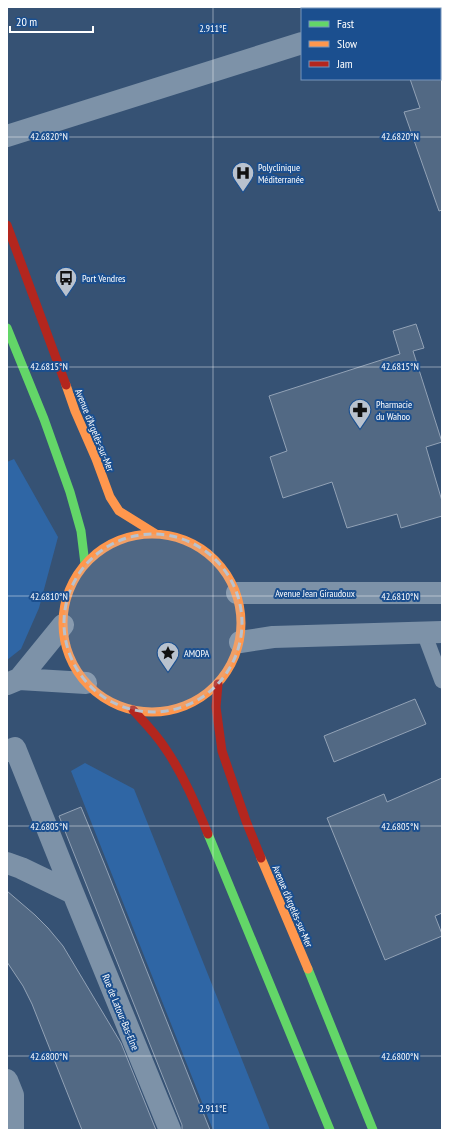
<svg xmlns="http://www.w3.org/2000/svg" width="449" height="1137" viewBox="0 0 449 1137" font-family="'PT Sans Narrow',sans-serif">
	<style>
		.green { fill: #2f66a5 }
		.building { fill: #526984; stroke: #92a2b6 }
		.lines { fill: none; stroke-linecap: round; stroke-linejoin: round }
		.lane { stroke: #7d92a8; stroke-width: 15 }
		.street { stroke: #7d92a8; stroke-width: 22 }
		.fast { stroke: #63d668; stroke-width: 9 }
		.slow { stroke: #ff974d; stroke-width: 9 }
		.jam { stroke: #b3261e; stroke-width: 9 }
		.marked { fill: #b9c2ce; fill-opacity: 0.2; stroke: #b9c2ce; stroke-width: 3; stroke-dasharray: 8 5; stroke-linejoin: round }
		.ticks { fill: none; stroke: #fff; stroke-width: 1; stroke-opacity: 0.45 }
		.labels { text-anchor: middle; stroke-width: 4; stroke-linejoin: round; paint-order: stroke }
		.poi-label { font-size: 10px; fill: #fff; stroke: #1b4f8f; text-anchor: start }
		.street-label { font-size: 10px; fill: #fff; stroke: #1b4f8f }
		.ticks-label { font-size: 10px; text-anchor: middle; fill: #fff; stroke: #1b4f8f; stroke-width: 4; stroke-linejoin: round; paint-order: stroke }
	</style>
	<rect width="100%" height="100%" fill="#365274"/>
	<path class="green" d="M14 459 58 537 39 608 21 649 7 660V462Z
		M85 763 134 789 270 1130H213L71 771Z"/>
	<path class="building" d="M410 79H442V210L439 211 404 112 420 108Z
		M416 324 424 348 413 351 442 442 426 447 442 501V516L401 528 397 514 347 528 332 482 283 498 270 457 287 451 269 396 400 354 393 331Z
		M415 699 426 724 334 762 324 736Z
		M442 778V913L435 916 442 934V936L385 960 327 818 384 794 387 802Z
		M81 807 104 863 210 1130H182V1125L59 816Z
		M7 891 35 915 48 928 63 946 121 1043 156 1130H82L32 1004 23 986 7 962Z"/>
	<g class="lines">
		<path class="lane" d="M424 633 442 681"/>
		<path class="street" d="M7 136 302 43
			M237 593H442
			M240 642 273 637 442 632
			M19 679 63 625
			M7 684 19 679 86 683
			M7 751 15 748 73 893 170 1130
			M7 863 21 868 73 893
			M7 1080 13 1095V1130"/>
		<path class="fast" d="M7 328 44 419 70 492 81 531 85 564
			M208 834 330 1130
			M308 969 373 1130"/>
		<path class="slow" d="M66 385 75 411 96 459 110 497 119 511 156 534
			M63 623a89 89 0 1 1 178 0a89 89 0 1 1-178 0Z
			M261 858 308 969"/>
		<path class="jam" d="M7 225 66 385
			M218 684 216 707 222 751 246 821 261 858
			M133 710C144 722 156 734 165 748 183 774 196 805 208 834"/>
	</g>
	<path class="marked" d="M64 623a89 89 0 1 1 178 0a89 89 0 1 1-178 0Z"/>
	<path class="ticks" d="M213 7V1130M7 137H442M7 367H442M7 596H442M7 826H442M7 1056H442"/>
	<defs>
		<g id="hospital-pin" transform="scale(1.15)"><path d="M0 17L-7.5 6A9.5 9.5 0 1 1 7.5 6Z" fill="#b9c2ce" stroke="#1b4f8f"/><path d="M-5-5h3v3.5h4V-5h3V5h-3V1.5h-4V5h-3Z" fill="#111"/></g>
		<g id="bus-pin" transform="scale(1.15)"><path d="M0 17L-7.5 6A9.5 9.5 0 1 1 7.5 6Z" fill="#b9c2ce" stroke="#1b4f8f"/><path d="M-5-6H5V4H4V6H2V4H-2V6H-4V4H-5ZM-3.5-4V0h7V-4ZM-3.5 1.2v1.5H-2V1.2ZM2 1.2v1.5H3.5V1.2Z" fill="#111"/></g>
		<g id="pharmacy-pin" transform="scale(1.15)"><path d="M0 17L-7.5 6A9.5 9.5 0 1 1 7.5 6Z" fill="#b9c2ce" stroke="#1b4f8f"/><path d="M-2-6h4v4h4v4h-4v4h-4v-4h-4v-4h4Z" fill="#111"/></g>
		<g id="sight-pin" transform="scale(1.15)"><path d="M0 17L-7.5 6A9.5 9.5 0 1 1 7.5 6Z" fill="#b9c2ce" stroke="#1b4f8f"/><path d="M0-6L1.8-2.2L6-1.7L2.9 1.2L3.7 5.4L0 3.3L-3.7 5.4L-2.9 1.2L-6-1.7L-1.8-2.2Z" fill="#111"/></g>
	</defs>
	<g fill-rule="evenodd">
		<use href="#hospital-pin" x="243" y="173"/>
		<use href="#bus-pin" x="66" y="278"/>
		<use href="#pharmacy-pin" x="360" y="410"/>
		<use href="#sight-pin" x="168" y="653"/>
	</g>
	<g class="labels">
		<g class="poi-label">
			<text x="258" y="171">Polyclinique<tspan x="258" dy="12">Méditerranée</tspan></text>
			<text x="82" y="282">Port Vendres</text>
			<text x="376" y="408">Pharmacie<tspan x="376" dy="12">du Wahoo</tspan></text>
			<text x="184" y="657">AMOPA</text>
		</g>
		<g class="street-label">
			<text transform="translate(95 430) rotate(68)" y="4">Avenue d'Argelès-sur-Mer</text>
			<text x="315" y="597">Avenue Jean Giraudoux</text>
			<text transform="translate(293 906) rotate(67)" y="4">Avenue d'Argelès-sur-Mer</text>
			<text transform="translate(121 1012) rotate(68)" y="4">Rue de Latour-Bas-Elne</text>
		</g>
	</g>
	<g class="ticks-label">
		<text x="213" y="32">2.911°E</text>
		<text x="49" y="140">42.6820°N</text>
		<text x="400" y="140">42.6820°N</text>
		<text x="49" y="370">42.6815°N</text>
		<text x="400" y="370">42.6815°N</text>
		<text x="49" y="600">42.6810°N</text>
		<text x="400" y="600">42.6810°N</text>
		<text x="49" y="830">42.6805°N</text>
		<text x="400" y="830">42.6805°N</text>
		<text x="49" y="1060">42.6800°N</text>
		<text x="400" y="1060">42.6800°N</text>
		<text x="213" y="1112">2.911°E</text>
	</g>
	<rect width="449" height="1137" fill="none" stroke="#ffffff" stroke-width="16"/>
	<rect x="301" y="8" width="140" height="72" fill="#1b4f8f" stroke="#7695bc"/>
	<rect x="309" y="21" width="20" height="6" fill="#63d668" stroke="#7695bc"/>
	<text x="337" y="28" font-size="12" fill="#ffffff">Fast</text>
	<rect x="309" y="41" width="20" height="6" fill="#ff974d" stroke="#7695bc"/>
	<text x="337" y="48" font-size="12" fill="#ffffff">Slow</text>
	<rect x="309" y="61" width="20" height="6" fill="#b3261e" stroke="#7695bc"/>
	<text x="337" y="68" font-size="12" fill="#ffffff">Jam</text>
	<path d="M10 26v6h83v-6" fill="none" stroke="#ffffff" stroke-width="2"/>
	<text x="16" y="26" font-size="12" fill="#ffffff" stroke="#1b4f8f" stroke-width="3" paint-order="stroke">20 m</text>
</svg>
